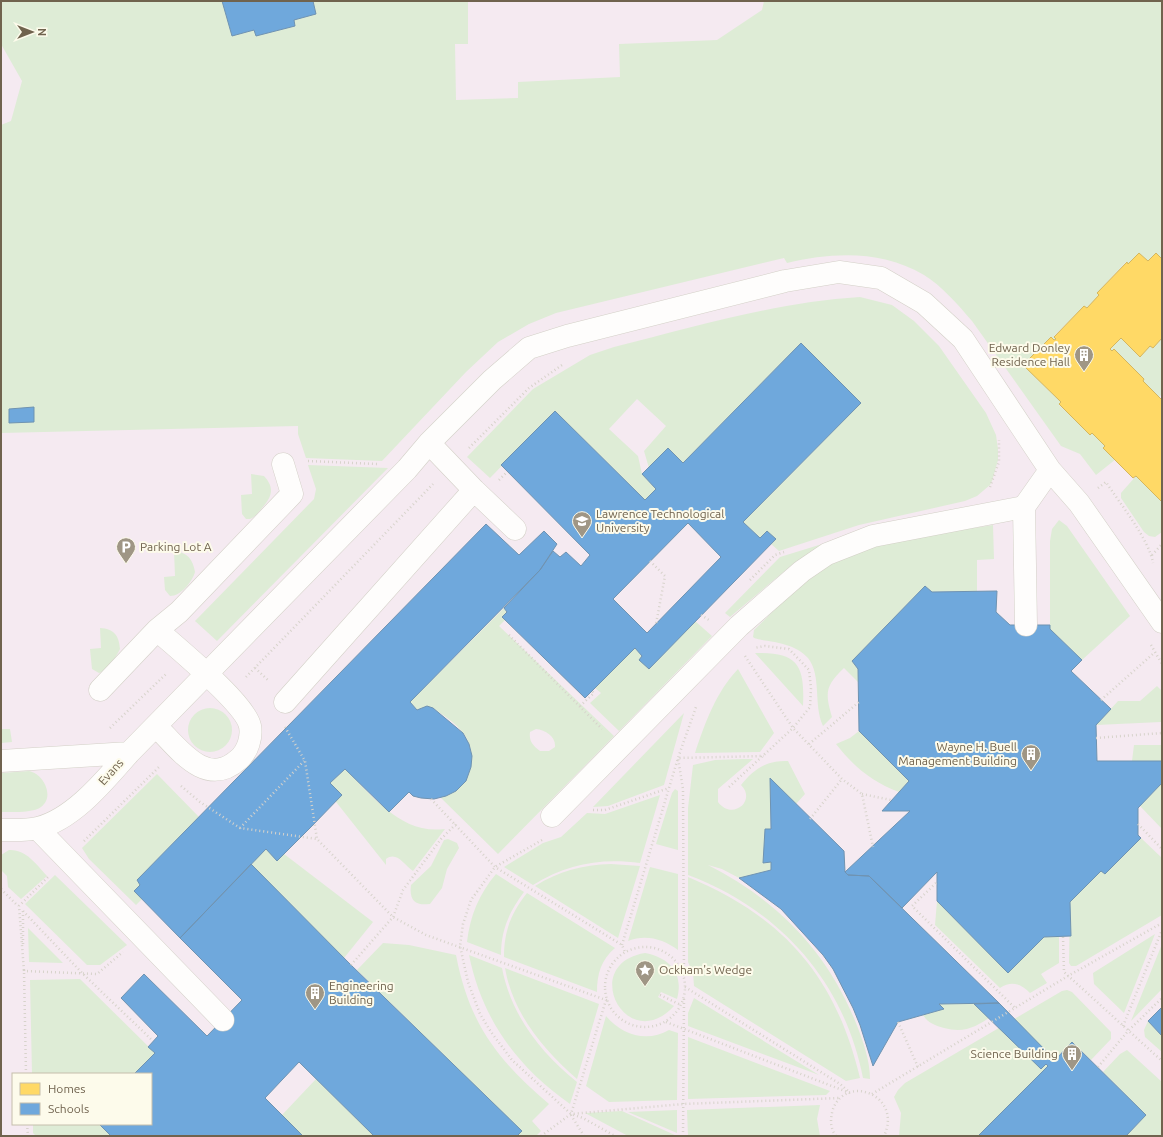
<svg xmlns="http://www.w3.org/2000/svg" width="1163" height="1137" viewBox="0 0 1163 1137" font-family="Ubuntu,sans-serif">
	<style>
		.education { fill: #f5eaf1; fill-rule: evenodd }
		.green { fill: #deecd6; fill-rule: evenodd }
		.homes { fill: #ffd966; stroke: #d4b65f }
		.schools { fill: #6fa8dc; stroke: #6f93b1; fill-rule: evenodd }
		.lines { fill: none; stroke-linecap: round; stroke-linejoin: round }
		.minor-casing { stroke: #d3d0c7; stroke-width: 23 }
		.path { stroke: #d7d3cb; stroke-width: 2.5; stroke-dasharray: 1 3; stroke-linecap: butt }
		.minor { stroke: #fefdfc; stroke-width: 22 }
		.labels { text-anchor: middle; stroke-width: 4; stroke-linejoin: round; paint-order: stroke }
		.poi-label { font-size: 12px; fill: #70634e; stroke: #fdfbeb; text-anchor: start }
		.street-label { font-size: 12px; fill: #70634e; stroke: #fdfbeb }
	</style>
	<rect width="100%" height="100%" fill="#f6f4ea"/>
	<path class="education" d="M1 1H1162V1136H1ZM13 1074H151V1124H13Z"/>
	<path class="green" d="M1 1H222L232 36 254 30 256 36 295 26 294 20 316 14 313 1H468V44H455L456 100 518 98V82L620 77 619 44 717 40 762 10 764 1H1162V259L1156 254 1148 261 1128 264 1126 262 1097 293 1099 295 1087 308 1084 306 1054 336 1056 339 1054 340 1051 337 1023 365 1061 402 1059 405 1090 434 1092 433 1105 446 1103 448 1116 459 1096 475 1080 454 1061 446 972 321C958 305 942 286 924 275 882 250 833 252 787 263L784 258 556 313 529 324 498 342 466 372 382 461 306 458 298 434V426L1 433V125L11 121 22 81 1 44Z
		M860 297 892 305 914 321 939 346 986 413 996 435 998 449V460L992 481 990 485 977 496 965 501 859 525 779 551 771 544 775 539 767 531 760 538 743 522 861 403 801 343 683 463 668 448 649 468 644 451 666 426 637 399 609 429 638 456 642 474 656 489 645 500 555 411 490 478 467 457 533 389 590 355 614 347C695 327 777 302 860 297Z
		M1121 338 1140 356 1150 346 1153 348 1162 338V394L1159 397 1143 381 1144 379 1114 349 1112 351 1110 349Z
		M308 465 388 468 217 641 195 621 314 499 316 489Z
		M251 474 264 476C275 488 272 497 262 508 258 513 255 517 250 519H246L242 514 241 495 252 494Z
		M1136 476 1162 502V532L1155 537 1149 536 1144 532 1121 498V493Z
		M1059 520 1067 526 1130 616 1082 660 1050 629V541L1052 529Z
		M993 525 994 559 977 560V591L932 592 925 586 852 661 858 669 859 683 844 668C825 686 825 693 832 717L823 726C813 704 822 676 808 658 792 639 757 642 753 637L754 630C775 610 796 587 820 571 870 538 935 534 993 525Z
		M832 541 793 564 730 617 725 613 780 557Z
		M174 551C187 552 193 559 195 572 192 582 181 596 170 596L165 590 164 577 175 576Z
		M504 608 507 612 505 620 499 626 614 736 498 854 440 797C469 792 480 757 464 734 456 723 443 715 433 708L427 706 417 710 410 702ZM536 729C546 730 556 737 555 747L549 751H540C532 745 529 741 530 732Z
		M695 621 712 636 619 731 590 703 601 693 595 688 635 648 642 656 640 660 649 669Z
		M100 628C114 629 119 635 120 649 116 657 108 670 99 673L92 669 90 649 101 648Z
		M755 653C798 652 805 665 803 706Z
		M738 669 774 733 760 752 695 753C705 723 716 692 738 669Z
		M1157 686 1162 691 1161 722 1096 725 1118 701H1140Z
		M188 730a22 22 0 1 1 44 0a22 22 0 1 1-44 0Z
		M684 713 664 785 608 806 593 807Z
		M1 729H10L12 742 1 743Z
		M859 731 909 781 899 792C872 782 853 766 836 744L850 738Z
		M1134 745H1162V761H1132Z
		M743 759H753L718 789V802C732 821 757 801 741 785 754 769 767 760 788 761L805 794 796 804 770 779 771 870 739 878 722 869 708 865C777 900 827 951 856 1023 863 1041 870 1060 870 1079L863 1078C844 981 779 909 688 875V808L693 765 715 760Z
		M345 769C373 796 401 835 445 829L413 871C404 865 397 851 386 859V865L325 788Z
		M29 771C44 774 55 797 41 807 34 813 11 812 1 812V773Z
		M157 774 199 817 137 880 140 885 134 891 142 899 136 905 89 859 82 848Z
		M1162 783V829L1140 806Z
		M675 789 678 791V850L656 844 672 793Z
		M660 795 640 863C600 858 567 864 533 885L504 867 543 843 561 837 587 813 605 814Z
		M1141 838 1162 858V915L1076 966H1071L1069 963 1070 902 1101 871 1105 874Z
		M448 839 457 843 459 848 447 869 442 888 430 904C415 906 409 900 411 885L431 866 444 840Z
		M271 844 373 922 344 958 251 864Z
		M9 850C26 849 36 864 47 876L21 899 8 887 7 876 1 870V855Z
		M611 864 640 866 618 938 535 886C559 871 582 865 611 864Z
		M650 867 678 874V950C663 939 646 934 628 941Z
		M496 874 524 892C509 912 501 930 501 955L467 942C470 916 479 894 496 874Z
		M55 875 127 945 100 965H87L25 904Z
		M688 877C784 917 836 977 860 1078L846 1081 694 986 693 973 688 962Z
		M527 893 615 948C601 960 597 974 597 992L504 957C504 931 511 913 527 893Z
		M937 901 1008 972 1044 937H1059V963L1041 974 1047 983 1030 993C1021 984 1012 980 1000 988L935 925Z
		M28 928 63 963H64L29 962Z
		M1155 934 1124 1013 1094 984 1093 973Z
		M383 943 409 945 456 955C469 1023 497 1060 549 1104L532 1121 541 1131 536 1136H517L521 1131 357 970Z
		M1162 944V989L1131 1021Z
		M645 953C670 958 684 973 677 999L661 992 658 997 674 1006C627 1057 578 964 645 953Z
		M469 955 502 968C511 1015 540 1052 577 1082L570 1104C517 1067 482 1019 469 955Z
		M505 968 599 1004 577 1079C543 1049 513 1014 505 968Z
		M80 979 155 1053 134 1074H32L30 980Z
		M1067 990 1072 992 1111 1032V1039L1091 1060 1072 1042 979 1136H899L901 1113 894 1097 898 1090 905 1083 1062 991Z
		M694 998 819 1075 688 1026V1013Z
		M999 1003 1004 1008C982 1022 970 1035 944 1028 934 1025 928 1023 923 1015L944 1009 939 1004Z
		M606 1016C622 1035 647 1043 669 1030L678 1033 677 1100 609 1102 586 1086Z
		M1148 1021 1162 1036V1052L1145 1037 1144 1030Z
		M688 1037 830 1091 826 1095 688 1099Z
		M1127 1050 1162 1082V1136H1126L1146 1115 1103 1072 1120 1054Z
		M316 1079 374 1136H303L282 1115Z
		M820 1105 817 1119 820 1136H688L687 1110Z
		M677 1110V1133L628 1112Z
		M622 1111 677 1136H628L585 1113Z
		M33 1124H99L111 1136H36L33 1133Z"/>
	<path class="homes" d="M1139 253 1148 261 1156 253 1162 259V338L1153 348 1150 346 1140 357 1121 338 1110 349 1112 351 1114 349 1144 379 1143 381 1162 400V502L1136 476 1133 478 1103 448 1105 446 1092 433 1090 435 1059 404 1061 402 1023 365 1051 337 1054 340 1056 339 1054 337 1084 306 1087 308 1099 295 1097 293 1127 262 1128 264Z"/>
	<path class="schools" d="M222 1H313L316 14 294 20 295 26 256 36 254 30 232 36Z
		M801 343 861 403 743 522 760 538 767 531 776 539 649 669 639 660 642 656 635 648 585 698 502 617 507 612 504 608 540 570 553 551 560 557 566 552 581 566 590 555 501 465 555 411 645 500 656 489 642 474 668 448 683 463ZM688 523 721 557 647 633 613 599Z
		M34 407V422L9 423V409Z
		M486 524 519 555 544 531 557 544 540 570 410 702 417 710 427 706 433 708 463 733 469 744 472 756 471 767 466 781 456 791 446 796 434 799 421 798 413 796 409 792 389 812 345 769 330 783 342 795 310 828 277 861 266 849 180 938 134 891 140 885 137 880Z
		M925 586 932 592 997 591 996 612 1010 625H1050V629L1082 660 1071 671 1111 709 1096 725 1097 761H1162V783L1138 808V835L1141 838 1105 874 1101 871 1070 902 1071 936 1044 937 1008 973 937 901V872L902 908 869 876 848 875 845 872 910 811H882L909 781 859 731 858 669 852 661Z
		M770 778 844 851 845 872 848 875 869 876 999 1003 939 1004 944 1009 898 1022 873 1066 860 1025 853 1008 833 969 823 955 781 909 739 878 771 870V862L763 863 765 829H771Z
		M251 864 351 965 522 1131 517 1136H374L299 1062 265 1098 303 1136H111L99 1124H151V1074H134L155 1053 148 1047 158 1036 121 998 144 974 207 1036 242 1000 180 938Z
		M999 1003 1055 1060 1072 1042 1146 1115 1126 1136H978L1048 1066 1046 1064 1041 1069 974 1004Z
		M1162 1007V1036L1148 1021Z"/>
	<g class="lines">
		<g class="minor-casing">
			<path id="minor" d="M474 490 515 529
				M1024 507 1026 625
				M100 690 157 630 179 612 292 494 283 464
				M285 702 474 490 429 443
				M156 726C179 749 206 789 239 759 248 751 252 737 250 726 245 703 177 648 157 630
				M1 761 129 753
				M552 816 739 626 802 571 827 554 873 536 1024 507 1050 470
				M37 828 223 1020
				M1 830C13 830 26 831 38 828 74 819 105 780 129 753L407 469 429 443 492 380 529 348 567 336 785 281 839 272 881 278 924 303 963 339 1050 470 1079 503 1162 622"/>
		</g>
		<path class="path" d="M469 448 529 388 562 365
			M308 461 377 464
			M499 480 507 472
			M990 487 999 462V440
			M1098 488 1106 482C1120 504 1149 539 1153 563
			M1152 555 1162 544
			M650 561 665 576 656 624
			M750 580 775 555 784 552
			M701 615 709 620
			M509 635 602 729
			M1151 645 1162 664
			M745 656 793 728 842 779 862 794 873 847
			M255 668 269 681
			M246 677 433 484
			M1101 700 1154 653
			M580 706 594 693 592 691
			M285 727 305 761 317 839 393 917 426 935 606 1000 571 1114
			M110 728 167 673
			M1096 738 1162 733
			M809 744 859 702
			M181 786 200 802 240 828 317 839
			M729 787 793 728 810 707 811 688 809 670 789 649 765 646 754 648
			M862 794 891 800
			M431 799 495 867 622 945 625 952
			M593 810H605L669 788
			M810 819 842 779
			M1138 824 1162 849
			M240 828 304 761
			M542 840 495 867 471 900 463 924 460 946 468 982 480 1014 491 1032 512 1060 571 1114 583 1118 615 1136
			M84 841 159 767
			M936 883 912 906 1016 1009
			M1 889 18 906
			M23 911V947
			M23 911 83 974 153 1041
			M1063 937 1064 972 1162 1061
			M622 945 678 758 696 707
			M605 987a40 40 0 1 1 80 0a40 40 0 1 1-80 0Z
			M351 965 393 917 403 890 441 839 456 824
			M24 970V971L97 974 123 952
			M684 976 683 789 678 758 764 756
			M685 987 840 1084 848 1091
			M660 995 681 1005
			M666 1022 850 1093
			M898 1022 918 1067
			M1123 1026 1162 930
			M1098 1067 1128 1031 1162 998
			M26 1074 24 971 19 906 49 876
			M872 1094 1068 976 1162 923
			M571 1115 584 1136
			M27 1124 28 1136
			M541 1136 571 1114 683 1104 840 1098
			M683 1136 684 999
			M836 1136C830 1128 830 1119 833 1109 847 1073 903 1096 884 1136"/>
		<use href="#minor" class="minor"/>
	</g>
	<defs>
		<g id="building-pin" transform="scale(1)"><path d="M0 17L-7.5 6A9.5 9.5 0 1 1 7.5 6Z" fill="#9f9685" stroke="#fdfbeb"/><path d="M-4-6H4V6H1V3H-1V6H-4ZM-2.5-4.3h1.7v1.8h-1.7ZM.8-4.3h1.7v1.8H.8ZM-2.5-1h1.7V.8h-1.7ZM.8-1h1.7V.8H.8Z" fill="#fff"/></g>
		<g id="university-pin" transform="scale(1)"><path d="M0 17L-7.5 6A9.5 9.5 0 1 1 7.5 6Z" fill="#9f9685" stroke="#fdfbeb"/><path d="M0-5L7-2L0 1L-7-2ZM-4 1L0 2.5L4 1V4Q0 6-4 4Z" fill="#fff"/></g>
		<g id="parking-pin" transform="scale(1)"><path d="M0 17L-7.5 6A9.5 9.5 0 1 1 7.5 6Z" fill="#9f9685" stroke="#fdfbeb"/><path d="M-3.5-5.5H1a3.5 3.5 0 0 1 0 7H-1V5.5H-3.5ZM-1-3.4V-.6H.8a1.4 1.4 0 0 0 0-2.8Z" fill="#fff"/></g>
		<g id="sight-pin" transform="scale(1)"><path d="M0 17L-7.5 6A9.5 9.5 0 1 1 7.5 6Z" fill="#9f9685" stroke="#fdfbeb"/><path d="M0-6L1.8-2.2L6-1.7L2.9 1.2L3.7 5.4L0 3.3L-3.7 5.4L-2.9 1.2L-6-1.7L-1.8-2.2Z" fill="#fff"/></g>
	</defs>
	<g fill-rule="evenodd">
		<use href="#building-pin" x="1084" y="355"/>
		<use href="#university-pin" x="582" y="521"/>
		<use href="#parking-pin" x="126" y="547"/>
		<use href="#building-pin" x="1031" y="754"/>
		<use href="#sight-pin" x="645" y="970"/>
		<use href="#building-pin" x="315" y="993"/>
		<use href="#building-pin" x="1072" y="1054"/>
	</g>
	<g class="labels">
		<g class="poi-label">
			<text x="1070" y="352" text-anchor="end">Edward Donley<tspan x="1070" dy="14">Residence Hall</tspan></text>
			<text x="596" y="518">Lawrence Technological<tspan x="596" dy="14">University</tspan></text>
			<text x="140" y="551">Parking Lot A</text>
			<text x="1017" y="751" text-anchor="end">Wayne H. Buell<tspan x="1017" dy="14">Management Building</tspan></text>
			<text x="659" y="974">Ockham's Wedge</text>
			<text x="329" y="990">Engineering<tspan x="329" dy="14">Building</tspan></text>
			<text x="1058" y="1058" text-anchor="end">Science Building</text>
		</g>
		<g class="street-label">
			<text transform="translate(111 772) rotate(-48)" y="4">Evans</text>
		</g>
	</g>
	<rect width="1163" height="1137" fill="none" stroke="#70634e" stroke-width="4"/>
	<rect x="12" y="1073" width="140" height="52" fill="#fdfbeb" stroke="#c5beac"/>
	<rect x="20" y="1083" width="20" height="12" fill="#ffd966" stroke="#c5beac"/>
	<text x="48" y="1093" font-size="12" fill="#70634e">Homes</text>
	<rect x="20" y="1103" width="20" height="12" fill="#6fa8dc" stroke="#c5beac"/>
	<text x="48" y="1113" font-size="12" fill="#70634e">Schools</text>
	<g transform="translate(32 32) rotate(90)" stroke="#fdfbeb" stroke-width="3" paint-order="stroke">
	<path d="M0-3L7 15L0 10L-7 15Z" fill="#70634e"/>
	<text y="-6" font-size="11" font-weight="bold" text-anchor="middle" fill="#70634e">N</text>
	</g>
</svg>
